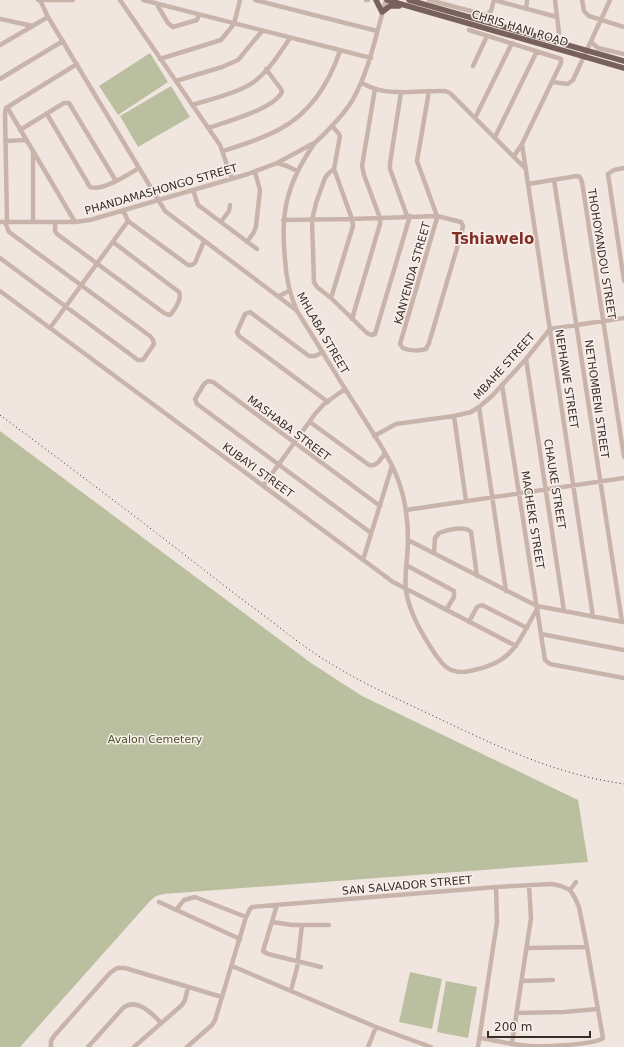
<svg xmlns="http://www.w3.org/2000/svg" width="624" height="1047" viewBox="0 0 624 1047" font-family="'DejaVu Sans',sans-serif">
	<style>
		.green { fill: #bac09f }
		.lines { fill: none; stroke-linecap: round; stroke-linejoin: round }
		.minor { stroke: #c9b4ab; stroke-width: 4.5 }
		.major { stroke: #78615c; stroke-width: 5.5 }
		.rail { stroke: #372c2a; stroke-width: 1; stroke-dasharray: 1 3; stroke-linecap: butt }
		.labels { text-anchor: middle; stroke-width: 3; stroke-linejoin: round; paint-order: stroke }
		.street-label { font-size: 11px; fill: #372c2a; stroke: #f9f0eb }
		.park-label { font-size: 11px; fill: #4c542f; stroke: #f9f0eb }
		.district-label { font-size: 15px; font-weight: bold; fill: #813028; stroke: #f9f0eb }
	</style>
	<rect width="100%" height="100%" fill="#f1e6df"/>
	<path class="green" d="M150 53 168 82 118 115 99 86Z
		M171 86 190 117 138 147 120 116Z
		M0 431 311 663 362 696 578 800 588 862 164 894 156 896 151 900 20 1047H0Z
		M410 972 442 979 432 1029 399 1022Z
		M446 981 477 987 468 1038 437 1032Z"/>
	<g class="lines">
		<path class="minor" d="M38 0H73
			M40 0 48 17 165 211 296 310
			M120 0 220 145 232 179
			M143 0 371 58
			M255 0 377 31
			M366 0H368
			M386 0C376 34 370 69 352 101 345 112 336 122 327 131 323 136 318 139 314 144 287 183 280 212 285 259 286 279 289 293 297 311 318 344 337 377 358 409 371 431 388 453 397 477 405 497 408 518 408 540 408 557 404 574 406 591 410 614 421 632 433 651 443 666 450 675 470 671 513 663 517 644 537 609
			M429 0 486 15 491 11 494 0
			M494 0 557 17
			M555 0 559 33
			M582 0 584 11 589 16 624 27
			M156 3 168 23 173 27 197 20 199 15
			M526 9 527 1
			M0 19 33 26
			M469 30 558 58 561 59V63L522 144 514 156
			M591 42 598 48 624 54
			M0 45 48 17
			M160 59 221 40 234 24 240 0
			M473 66 487 36
			M0 79 63 41
			M176 81 222 67 238 60 262 31
			M552 82 568 84 573 80 610 0
			M361 83C365 84 369 87 373 88 395 96 422 90 445 91L450 93 526 169
			M401 92 390 163V169L407 216
			M192 105C208 100 242 92 255 81 269 70 280 53 290 38
			M7 107 75 222
			M47 114 90 187C102 192 129 174 139 168
			M475 118 512 43
			M332 126 339 134 340 136 334 169 329 173 325 178 316 203 312 220 314 282 317 287 331 298 367 333 371 335 375 334 410 216
			M208 128C226 122 274 109 282 92L281 89 266 69
			M20 130 64 103H69L116 181
			M495 137 537 51
			M5 141 26 140
			M522 144 593 617
			M223 151C242 145 262 139 280 129 310 113 329 83 340 51
			M33 154V222
			M277 163 287 166 297 171
			M624 168 614 170 608 174 624 281
			M554 180 622 622
			M528 184 577 176 580 177 582 182 624 457
			M193 190 198 205 257 249
			M123 210 128 221 188 265H192L195 263 204 241
			M283 220 352 219 437 216 461 222 463 226 462 231 429 343 426 349C419 351 409 351 403 348L400 344 437 218V216L417 161 429 91
			M0 222H75L90 220 248 174 277 163 314 143
			M7 222 5 113 6 108 77 64
			M55 222V231L57 234 164 313 169 315 171 314C175 309 182 299 179 292L113 242
			M221 222 229 211 230 205
			M247 242 254 232 256 226 260 190 255 172
			M0 258 138 360H143L154 344 153 340 150 336 9 232 5 222
			M0 291 393 582 516 646
			M279 296 289 291
			M331 298 353 226 352 219 334 169
			M352 319 380 224V218L364 175 362 166 375 89
			M50 328 128 221
			M323 352 315 356H309L250 312 245 314 237 332 239 336 328 402
			M526 359 564 611
			M502 385 545 660 550 664 624 678
			M479 407 506 591
			M454 416 466 501
			M310 422 369 465C377 467 381 459 385 453
			M374 436 396 424 454 416 471 412 479 407 492 396 526 359 550 329 624 318
			M263 486 315 414 324 404 345 389
			M406 510 624 478
			M371 533 197 404 195 399 204 384 208 381 213 382 380 506
			M408 540 537 606 623 622
			M434 553 435 538 439 533C447 530 465 525 471 532L477 576
			M363 560 392 466
			M406 565 454 591V597L446 610
			M469 622 477 607 482 605 527 628
			M541 634 624 650
			M570 890 576 882
			M159 902 240 939
			M277 905 263 951 268 954 321 967
			M176 910 184 900 195 897 246 917
			M272 922 292 925H329
			M527 948 587 947
			M232 966 376 1027 431 1047
			M522 981 553 980
			M291 990 297 968 302 925
			M517 1013 564 1012 598 1009
			M512 1043 531 918 529 886
			M51 1047V1041L54 1036 110 973 117 968H125L222 997
			M88 1047 123 1008C136 997 153 1014 161 1023
			M134 1047 182 1005 185 1000 188 987
			M187 1047 212 1025 215 1020 246 917 250 909 252 907 496 887 552 884 561 886 570 890 575 898 579 907 587 947 603 1038C594 1045 542 1047 529 1046 512 1045 496 1040 479 1038
			M368 1047 376 1027
			M478 1047 497 922 496 887"/>
		<path class="major" d="M376 0 382 12 390 6H399
			M387 0 624 68
			M409 0 624 61"/>
		<path class="rail" d="M0 415C62 461 124 508 185 555 213 577 241 599 270 620 290 636 311 652 333 665 369 687 409 704 448 723 508 751 557 774 624 784"/>
	</g>
	<g class="labels">
		<g class="street-label">
			<text transform="translate(520 28) rotate(17)" y="4">CHRIS HANI ROAD</text>
			<text transform="translate(161 189) rotate(-16)" y="4">PHANDAMASHONGO STREET</text>
			<text transform="translate(602 254) rotate(81)" y="4">THOHOYANDOU STREET</text>
			<text transform="translate(412 273) rotate(-74)" y="4">KANYENDA STREET</text>
			<text transform="translate(323 333) rotate(60)" y="4">MHLABA STREET</text>
			<text transform="translate(504 366) rotate(-48)" y="4">MBAHE STREET</text>
			<text transform="translate(567 379) rotate(81)" y="4">NEPHAWE STREET</text>
			<text transform="translate(597 399) rotate(82)" y="4">NETHOMBENI STREET</text>
			<text transform="translate(289 428) rotate(37)" y="4">MASHABA STREET</text>
			<text transform="translate(258 470) rotate(36)" y="4">KUBAYI STREET</text>
			<text transform="translate(555 484) rotate(81)" y="4">CHAUKE STREET</text>
			<text transform="translate(533 520) rotate(81)" y="4">MACHEKE STREET</text>
			<text transform="translate(407 885) rotate(-5)" y="4">SAN SALVADOR STREET</text>
		</g>
		<g class="park-label">
			<text x="155" y="743">Avalon Cemetery</text>
		</g>
		<g class="district-label">
			<text x="493" y="244">Tshiawelo</text>
		</g>
	</g>
	<path d="M488 1031v6h102v-6" fill="none" stroke="#372c2a" stroke-width="2"/>
	<text x="494" y="1031" font-size="12" fill="#372c2a" stroke="#f9f0eb" stroke-width="3" paint-order="stroke">200 m</text>
</svg>
